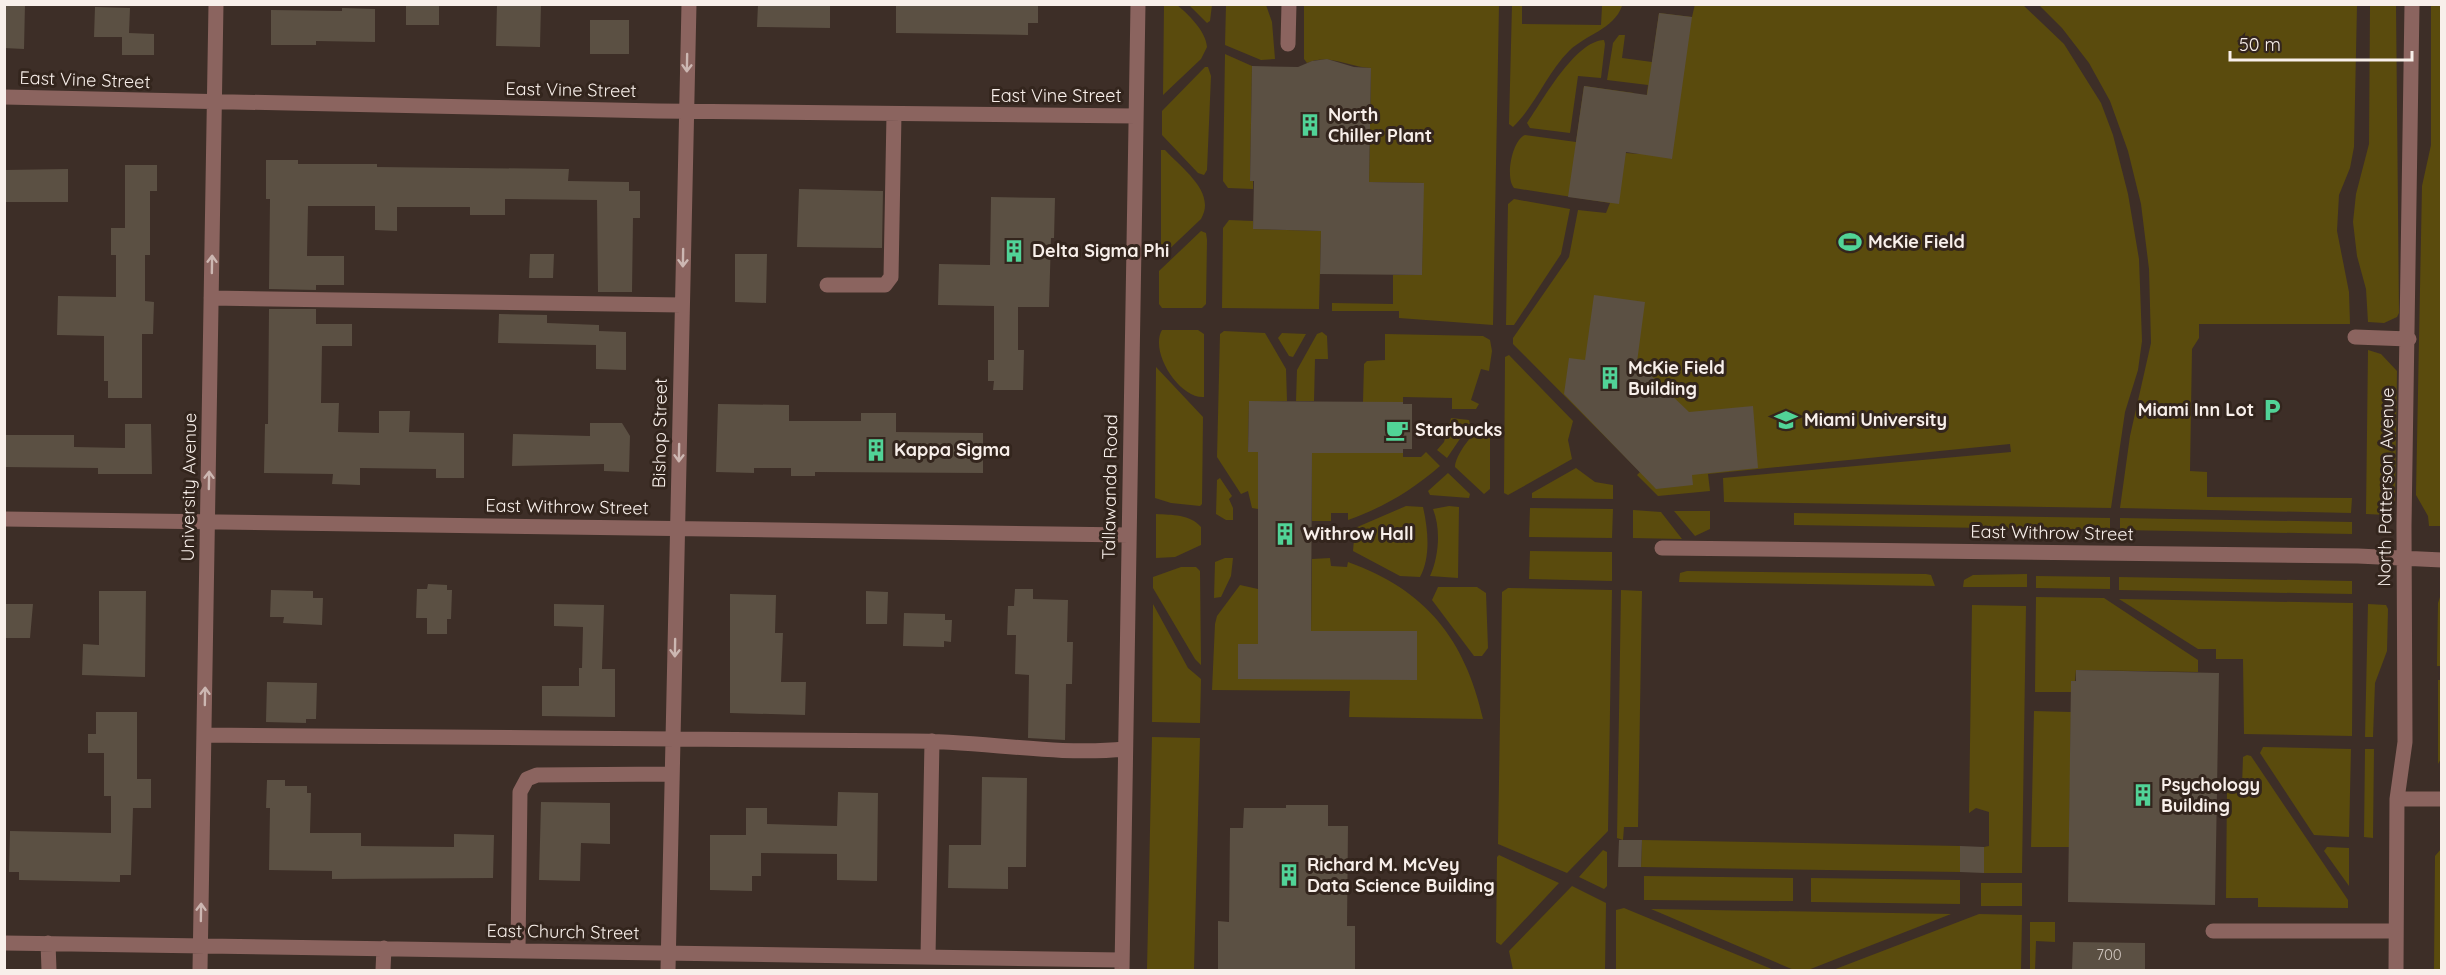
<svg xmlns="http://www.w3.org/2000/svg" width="2446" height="975" viewBox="0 0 2446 975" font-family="Quicksand,sans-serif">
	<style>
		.green { fill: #5a4b0d }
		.building { fill: #5b5043 }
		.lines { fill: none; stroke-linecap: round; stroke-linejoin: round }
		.minor { stroke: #8b645f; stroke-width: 15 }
		.oneway { stroke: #ccb7b2 }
		.labels { text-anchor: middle; stroke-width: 6; stroke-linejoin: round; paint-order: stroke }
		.number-label { font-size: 15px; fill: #d1c7c0 }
		.street-label { font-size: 18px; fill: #f8efea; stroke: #33251d }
		.poi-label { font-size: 18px; font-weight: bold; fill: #f8efea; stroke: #33251d; text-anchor: start }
	</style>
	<rect width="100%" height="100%" fill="#3d2e27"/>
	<path class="green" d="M1695 4 2023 5 2064 44 2101 103 2113 135 2128 194 2139 259 2142 341 2138 370 2125 412 2111 508 1724 502 1723 478 2011 452 2010 444 1708 474 1710 491 1658 496 1637 475 1640 472 1513 344V338L1569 257 1578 210 1606 213 1610 203 1514 188C1505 178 1512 140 1525 135L1576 142 1584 86 1634 93 1626 153 1639 154 1648 85 1607 80 1613 43 1619 35H1625L1622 58 1652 62 1659 13 1692 17Z
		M1164 5H1177C1188 14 1206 31 1207 47L1201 59 1163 95Z
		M1189 5H1212L1210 21 1207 23Z
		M1226 5H1266L1272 22 1275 59 1261 60 1225 45Z
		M1304 5H1499L1493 325 1399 318V311H1332V303L1393 304V275H1422L1423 183 1369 182 1371 68C1349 67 1328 53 1307 63L1304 59Z
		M1512 5H1522V24L1601 25 1602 6H1622C1614 29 1585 35 1569 51 1547 73 1535 106 1513 127L1509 124Z
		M2039 5H2357L2354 147 2350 168 2339 195 2337 231 2349 292 2350 324H2199V338L2192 349 2190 471 2207 472V497L2352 498 2351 513 2120 508 2130 436 2151 343 2149 269 2141 204 2128 151 2110 101 2089 63 2062 28Z
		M2370 5H2396L2399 313 2397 317 2384 323 2368 322 2366 289 2357 256 2353 222 2356 194 2369 144Z
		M2431 5H2442L2441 542 2440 526H2429L2428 516 2416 495 2422 186 2431 145Z
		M1604 40 1605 44 1601 78 1578 76 1570 133 1530 128 1527 123C1543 100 1575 41 1604 40Z
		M1225 54 1252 66 1250 181H1253V189L1228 188 1223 181Z
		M1205 67H1208L1211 76 1207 170 1204 175 1198 173 1162 135V111Z
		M1161 150H1165C1181 168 1217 192 1201 219L1161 257Z
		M1514 199 1570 209 1561 254 1514 325H1506L1508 204Z
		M1229 220 1253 221V229L1321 231 1319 309 1222 308 1223 228Z
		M1201 231 1206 233 1207 240 1206 304 1202 308H1162L1159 304V271Z
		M1162 330H1198L1204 334V397C1180 399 1149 352 1162 330Z
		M1224 331 1265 333 1286 369 1287 401 1249 402 1248 451 1258 452V509L1252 508 1248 491 1241 494 1217 457 1220 334Z
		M1322 332 1327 336 1328 359H1315L1314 401H1296L1297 370 1317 334Z
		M1282 333 1306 334 1293 357 1289 356 1278 338Z
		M1385 334 1483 336 1490 340 1492 351 1489 371 1481 369 1471 400 1479 404 1476 409H1452V398L1403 397V402H1363L1364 364 1367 361 1385 360Z
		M2368 350 2381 354 2397 371 2395 498 2394 503H2391L2388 515 2366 514Z
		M1509 355 1573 421 1568 440 1572 459 1508 495 1504 493 1505 357Z
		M1156 367 1203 417 1202 504 1200 506 1171 503 1155 498Z
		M1451 418 1469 420 1470 424 1447 458 1437 450 1444 442Z
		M1484 429 1490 434V489L1484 494 1455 467C1455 456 1473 430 1484 429Z
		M1426 452 1440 466C1411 491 1384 507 1348 520V513H1331V521H1312V453H1403V457H1421Z
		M1576 468 1595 482 1613 485V499L1532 498V493Z
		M1448 473 1470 494 1469 498 1430 495 1428 491Z
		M1220 478 1232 496 1229 499 1233 508V520H1226L1216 514 1217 480Z
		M1406 506 1423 507C1428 529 1431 557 1420 577L1400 576 1353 551 1355 528Z
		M1449 506 1459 507 1458 578 1430 576C1439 556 1441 529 1433 509Z
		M1530 508 1613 509 1612 538 1529 537Z
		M1633 510 1661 512 1682 539 1633 538Z
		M1674 511H1710V529L1695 536Z
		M1794 513 2110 518V530L1794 525Z
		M1156 514C1172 515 1190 514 1201 527V545L1175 557 1156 558Z
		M2120 518 2352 522V534L2120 530Z
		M1530 551 1612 552V581L1529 579Z
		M1225 558H1233L1231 576 1221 597 1214 598 1215 562Z
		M1330 558 1331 566 1347 567 1348 562C1426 590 1465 639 1483 719L1349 717 1350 691 1212 690 1215 624 1217 616 1240 585 1258 589V644H1238L1239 679H1417L1311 631 1312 559Z
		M1181 567H1196L1200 571 1201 665 1195 659 1153 588V577Z
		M1687 571 1926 574 1931 575 1935 586 1679 582 1680 573Z
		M2027 574V587H1963L1964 580 1973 575Z
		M2036 576 2110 577V589L2036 588Z
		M2119 577 2352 581V594L2119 590Z
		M1438 587H1477L1486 593 1488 648 1482 656H1474L1432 600Z
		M1508 588 1612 590 1608 831 1567 873 1498 844 1502 592Z
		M1621 590 1642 591 1638 827H1624L1623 840 1617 838Z
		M2441 594V666H2437L2438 603Z
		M2036 597 2104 598 2198 660V672L2076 670 2075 681H2071V692H2035Z
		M2119 599 2353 603 2352 736 2244 734 2243 659H2216V649H2198Z
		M1153 604 1188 668 1201 679 1200 723 1152 722Z
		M2368 604 2386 605 2388 609 2387 651 2375 683 2373 737H2365Z
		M1972 605 2026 606 2022 873H1984V847L1989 846V812L1976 808 1969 813Z
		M2438 680H2441L2442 757 2438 764Z
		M2034 711 2071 712 2069 847H2031Z
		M1152 737 1200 738 1194 970H1147Z
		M2263 747 2351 749 2349 837 2314 835 2260 753Z
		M2365 749H2374L2373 838 2364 837Z
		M2247 755 2251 756 2348 900V908L2258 907V898H2226L2227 786H2242L2243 757Z
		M1642 840 1960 846V872L1641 867Z
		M2327 847 2349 848V886L2324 851Z
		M2441 849V970H2434L2435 856Z
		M1603 850 1607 852V886L1604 889 1579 877Z
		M1499 855 1559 883 1501 945 1496 942 1497 857Z
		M1644 876 1793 878V901L1644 900Z
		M1811 878 1960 880V904L1811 902Z
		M1981 883H2022V906H1981Z
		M1572 886 1606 903 1605 970H1513L1509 951Z
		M1624 908 1774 970H1616V910Z
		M1651 909 1951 914 1808 970H1794Z
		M1979 914 2022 915 2021 970H1833Z
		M2030 922H2055V942L2036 941 2035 970H2030Z"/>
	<path class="building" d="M4 4H25L24 49 4 48Z
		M406 4H439V25H406Z
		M497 4H541L540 47 496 46Z
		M758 4H830V28L757 27Z
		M896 4H1038V23H1028V35L896 33Z
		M95 7 130 8 129 33 154 34V55H122V37H94Z
		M342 8 375 9V42L316 41V45H271V10L342 11Z
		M1659 13 1692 17 1672 159 1626 152 1619 204 1568 197 1584 86 1647 95Z
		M590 20H629V54H590Z
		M1327 59 1354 67 1371 68 1369 182 1424 183 1422 275 1320 274 1321 231 1253 229 1254 181H1250L1252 66 1298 67 1312 61Z
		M266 160H298V164H377V167L569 169 568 181 629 182V191H640V218H633L632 292H598L597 200 505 199V215H470V207H397V231L375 230V206H308L307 256H344V285H316V290L269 289 270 199H266Z
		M125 165H157V191H150V255H145V301L154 302 153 334H142V398H108V381H104V336L57 335 58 296 116 297V255H111V228H125Z
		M68 169V202H4V170Z
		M799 189 883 191 882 248 797 247Z
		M991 197 1055 198 1054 238H1051L1049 307H1018V350H1024L1023 390H993L994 381H988V360H994V306L938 305 939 264 990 265Z
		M530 254H554L553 278H529Z
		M735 254H767L766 303 735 302Z
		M1594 295 1645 302 1637 362 1689 412 1753 406 1758 468 1692 475 1693 485 1656 489 1564 394 1569 358 1585 360Z
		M269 309H316V324H352V346H322L321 403H339L338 432 379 433V411H410L409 432 464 433V478H436V469L360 468V485L332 484 333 474 264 473 265 424H268Z
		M499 314 547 315V323L599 325V331L626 332V370L596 369V345L498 343Z
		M1249 401 1403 402V404H1412V449H1403V453H1312L1311 631H1417V680L1238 679V644H1258V452H1248Z
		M718 404 789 405V421H861V413H896V432L983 433V473L815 472V476H791V468H754V473L716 472Z
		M590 423H622L630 436 629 472 604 471V464L512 466 513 434 590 436Z
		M125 424H151L152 474H98V468L4 467V435H74V447L125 448Z
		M428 584 447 585V590H452L451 619H447V634H427V618H416L417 589H427Z
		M1015 589H1033V599L1068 600 1067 642H1073L1072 684H1066L1065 740 1028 738 1029 675 1015 674 1016 635H1007L1008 606H1014Z
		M271 590 313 591V598H323L322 625 283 623 284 617H270Z
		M99 591H146L145 677 82 675 83 644 99 645Z
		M866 591 888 592 887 624H866Z
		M730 594 776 595 775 633H783L781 682H806L805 715 730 713Z
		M4 604H33L30 638H4Z
		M554 604 604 605 602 669H615V717L542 716V686H579V668H582L583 627 554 626Z
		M904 613 945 614V620H952L951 642 944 641V647L903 646Z
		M2076 670 2219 673 2215 905 2068 902 2071 681H2076Z
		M267 682 317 683 316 719H306V723L266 722Z
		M96 712H137V779H151V808H133L131 875H120V882L19 880V872H9L10 831 111 833V796H104V753H88V734H96Z
		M982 777 1027 778 1026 867H1008V889L948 888 949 845H981Z
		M267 780H285V786H307V793H311L310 833H361V846L454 847V834L494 835 493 878 332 879V871L269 870 270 808H266Z
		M838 792 878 793 877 881 837 880V854L761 853V876H752V891L710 890V835H746V808H767V824L837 826Z
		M541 802 610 803V844L581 843 580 881 539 880Z
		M1286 805H1328V826H1348L1347 926H1355V970H1218V921L1229 922 1230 828H1243L1244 808H1286Z
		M1619 840H1642L1641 867H1618Z
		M1960 846 1984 847V873L1960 872Z
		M2073 942 2145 943V970H2072Z"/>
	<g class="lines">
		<path class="minor" d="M1288 44 1289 4
			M4 97 658 111 1136 116
			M827 285H885L891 277 894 114
			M211 298 682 305
			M2355 337 2409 339
			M4 519 1129 535
			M1662 548 2358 556 2442 560
			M204 735C440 735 677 741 913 741 984 741 1055 756 1125 749
			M2397 799H2442
			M2213 931H2396
			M4 943 1122 960
			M48 943 49 970
			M518 950 520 792 527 779 537 775 672 774
			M928 957 932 741
			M200 970 216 4
			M383 970 384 948
			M668 970 689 4
			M1122 970 1138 4
			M2396 970 2397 799 2405 742 2404 526 2412 4"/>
	</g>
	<defs><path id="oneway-shaft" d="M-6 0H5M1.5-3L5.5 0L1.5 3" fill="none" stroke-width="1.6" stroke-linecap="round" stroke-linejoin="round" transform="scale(1.5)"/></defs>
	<g class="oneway">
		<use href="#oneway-shaft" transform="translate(687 63) rotate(91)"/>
		<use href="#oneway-shaft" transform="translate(683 258) rotate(91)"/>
		<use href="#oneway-shaft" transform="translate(212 264) rotate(-89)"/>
		<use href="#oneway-shaft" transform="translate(679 453) rotate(91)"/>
		<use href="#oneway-shaft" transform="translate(209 480) rotate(-89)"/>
		<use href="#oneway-shaft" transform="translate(675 648) rotate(91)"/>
		<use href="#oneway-shaft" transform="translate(205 696) rotate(-89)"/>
		<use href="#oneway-shaft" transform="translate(201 912) rotate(-89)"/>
	</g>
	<defs>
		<g id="building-bare" transform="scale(1.8)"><path d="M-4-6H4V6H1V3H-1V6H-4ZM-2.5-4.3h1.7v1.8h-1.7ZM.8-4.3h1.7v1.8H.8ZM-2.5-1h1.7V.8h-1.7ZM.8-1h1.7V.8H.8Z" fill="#51d397" stroke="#33251d" stroke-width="2.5" paint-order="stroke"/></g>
		<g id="stadium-bare" transform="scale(1.8)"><path d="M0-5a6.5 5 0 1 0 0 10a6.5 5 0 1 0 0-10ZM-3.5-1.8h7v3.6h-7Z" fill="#51d397" stroke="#33251d" stroke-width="2.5" paint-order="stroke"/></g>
		<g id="parking-bare" transform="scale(1.8)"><path d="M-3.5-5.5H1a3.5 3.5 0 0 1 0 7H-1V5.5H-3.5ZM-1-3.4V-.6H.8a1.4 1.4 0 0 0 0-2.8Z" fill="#51d397" stroke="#33251d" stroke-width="2.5" paint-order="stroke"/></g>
		<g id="university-bare" transform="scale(1.8)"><path d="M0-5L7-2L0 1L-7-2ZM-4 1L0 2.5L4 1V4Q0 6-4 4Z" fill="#51d397" stroke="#33251d" stroke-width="2.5" paint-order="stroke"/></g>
		<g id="cafe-bare" transform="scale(1.8)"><path d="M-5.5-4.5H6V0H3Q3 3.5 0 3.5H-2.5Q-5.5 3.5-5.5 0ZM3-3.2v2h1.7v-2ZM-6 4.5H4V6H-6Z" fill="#51d397" stroke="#33251d" stroke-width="2.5" paint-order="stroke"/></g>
	</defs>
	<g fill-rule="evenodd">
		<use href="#building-bare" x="1310" y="125"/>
		<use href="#stadium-bare" x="1850" y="242"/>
		<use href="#building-bare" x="1014" y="251"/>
		<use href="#building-bare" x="1610" y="378"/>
		<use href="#parking-bare" x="2272" y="410"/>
		<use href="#university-bare" x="1786" y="420"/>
		<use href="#cafe-bare" x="1397" y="430"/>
		<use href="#building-bare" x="876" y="450"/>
		<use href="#building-bare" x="1285" y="534"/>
		<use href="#building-bare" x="2143" y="795"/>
		<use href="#building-bare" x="1289" y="875"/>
	</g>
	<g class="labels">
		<g class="number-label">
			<text x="2109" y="960">700</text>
		</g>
		<g class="street-label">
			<text transform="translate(85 80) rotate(2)" y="6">East Vine Street</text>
			<text transform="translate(571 90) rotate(1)" y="6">East Vine Street</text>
			<text x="1056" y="102">East Vine Street</text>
			<text transform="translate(660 433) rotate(-89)" y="6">Bishop Street</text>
			<text transform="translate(189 487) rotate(-89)" y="6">University Avenue</text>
			<text transform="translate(1110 487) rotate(-89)" y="6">Tallawanda Road</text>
			<text transform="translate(2386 487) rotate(-89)" y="6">North Patterson Avenue</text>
			<text transform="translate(567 507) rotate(1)" y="6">East Withrow Street</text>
			<text transform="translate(2052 533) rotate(1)" y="6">East Withrow Street</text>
			<text transform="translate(563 932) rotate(1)" y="6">East Church Street</text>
		</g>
		<g class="poi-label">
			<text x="1328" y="121">North<tspan x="1328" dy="21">Chiller Plant</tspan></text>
			<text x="1868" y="248">McKie Field</text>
			<text x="1032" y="257">Delta Sigma Phi</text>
			<text x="1628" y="374">McKie Field<tspan x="1628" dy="21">Building</tspan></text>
			<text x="2254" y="416" text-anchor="end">Miami Inn Lot</text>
			<text x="1804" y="426">Miami University</text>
			<text x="1415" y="436">Starbucks</text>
			<text x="894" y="456">Kappa Sigma</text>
			<text x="1303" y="540">Withrow Hall</text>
			<text x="2161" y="791">Psychology<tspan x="2161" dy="21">Building</tspan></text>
			<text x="1307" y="871">Richard M. McVey<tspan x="1307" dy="21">Data Science Building</tspan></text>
		</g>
	</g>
	<rect width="2446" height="975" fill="none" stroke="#f8efea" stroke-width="12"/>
	<path d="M2230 51v9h182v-9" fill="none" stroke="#f8efea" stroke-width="3"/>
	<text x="2239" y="51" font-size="18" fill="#f8efea" stroke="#33251d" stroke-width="4.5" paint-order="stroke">50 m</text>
</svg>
